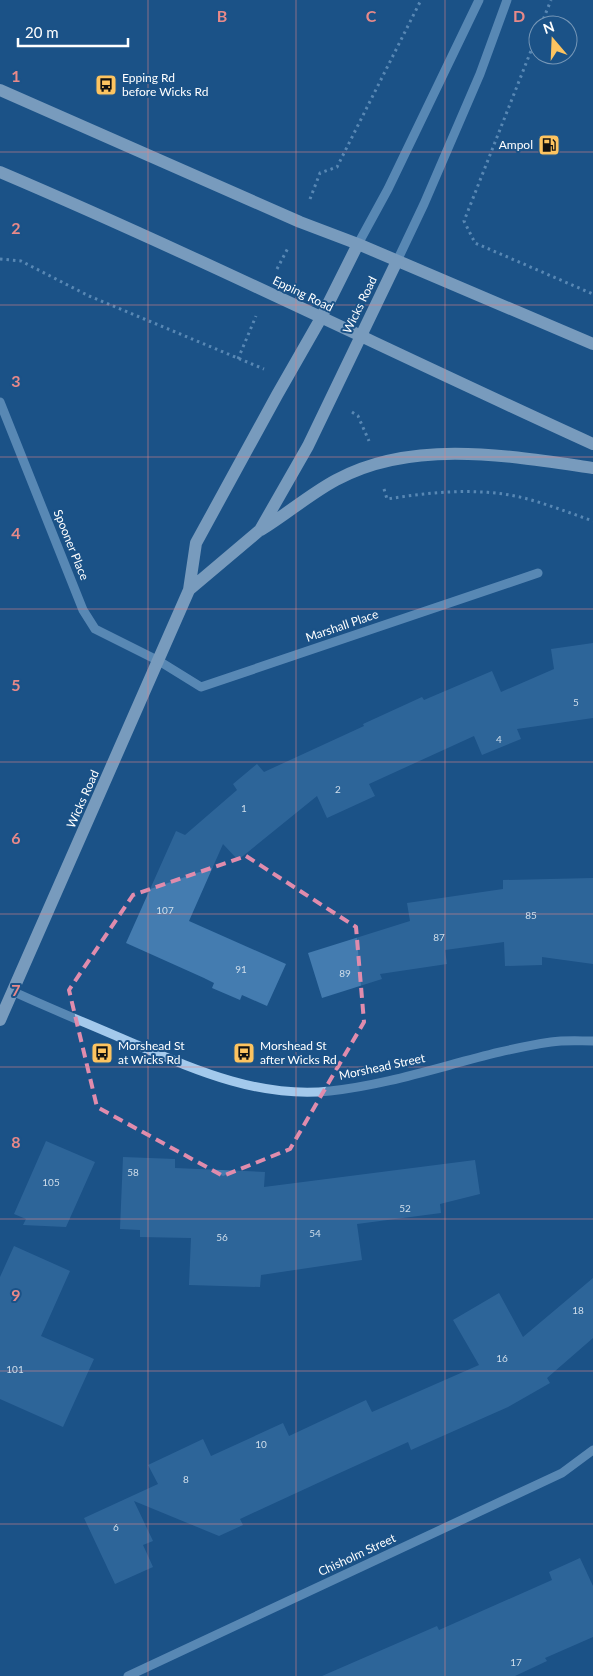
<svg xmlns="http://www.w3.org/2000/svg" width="593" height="1676" viewBox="0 0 593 1676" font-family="Lato,sans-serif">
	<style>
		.building { fill: #447cb0 }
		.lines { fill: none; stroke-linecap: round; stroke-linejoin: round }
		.path { stroke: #a3c9ec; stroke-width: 3; stroke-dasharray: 2.5 4; stroke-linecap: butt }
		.minor { stroke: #a3c9ec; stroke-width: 9 }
		.major { stroke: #e8f3ff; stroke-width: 12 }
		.marked { fill: none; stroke: #e08cad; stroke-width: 4; stroke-dasharray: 10 6; stroke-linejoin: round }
		.grid { fill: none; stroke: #e88989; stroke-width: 1; stroke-opacity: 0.55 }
		.labels { text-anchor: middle; stroke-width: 4; stroke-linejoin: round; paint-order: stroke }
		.number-label { font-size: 10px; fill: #d0deeb }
		.poi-label { font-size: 12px; fill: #fff; stroke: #1b5287; text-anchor: start }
		.street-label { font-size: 12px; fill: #fff; stroke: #1b5287 }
		.grid-label { font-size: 16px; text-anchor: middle; font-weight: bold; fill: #e88989; stroke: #1b5287; stroke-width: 4; stroke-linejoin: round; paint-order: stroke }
	</style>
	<rect width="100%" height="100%" fill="#1b5287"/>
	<path class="building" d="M593 643V718L517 729 521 739 482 755 474 736 369 784 375 796 327 818 317 796 238 860 223 844 189 921 286 964 267 1006 242 995 240 1000 212 988 214 983 204 978 126 943 176 831 185 835 237 790 233 784 257 764 264 772 364 726 363 724 422 697 424 700 492 671 501 692 554 669 551 649Z
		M593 878V964L542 957V965L505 966 504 942 445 950 447 964 380 974 382 979 322 998 308 953 410 921 407 903 503 889V880Z
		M46 1141 95 1162 66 1227 23 1225 26 1219 14 1214Z
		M123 1157 175 1159V1168L265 1172 264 1187 475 1160 480 1194 440 1204 441 1213 357 1224 362 1260 261 1275 260 1287 189 1285 191 1238 140 1237V1230L120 1229Z
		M14 1246 70 1271 41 1336 94 1359 63 1427 0 1399V1277Z
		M593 1278V1338L547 1378 550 1383 508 1407 411 1450 408 1442 333 1476 240 1519 243 1525 219 1536 134 1501 153 1541 143 1545 153 1567 115 1584 84 1518 158 1484 148 1465 203 1439 211 1456 283 1423 289 1436 366 1400 372 1412 479 1365 453 1320 499 1293 523 1337Z
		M580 1558 593 1586V1637L545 1658 547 1661 515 1676H322L437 1626 439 1630 552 1580 549 1572Z"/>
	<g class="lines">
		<path class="path" d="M541 25 551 0
			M538 33 464 221 475 243 593 294
			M310 199 320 173 337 167 421 0
			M0 259 21 261 89 296 264 369
			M277 269 289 246
			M238 359 256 316
			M352 412 358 416 369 441
			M384 489 387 499C432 492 479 487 524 498 547 504 570 513 593 521"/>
		<path class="minor" d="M358 244 388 189 479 0
			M397 261 424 204 480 74 507 0
			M0 402 83 610 95 629 159 661 201 687 538 573
			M12 991C49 1008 86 1023 123 1039 189 1067 256 1099 330 1091 405 1083 476 1053 551 1042 565 1040 579 1041 593 1041
			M128 1676 562 1473 593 1450"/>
		<path class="major" d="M0 90 300 222 358 244 593 344
			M0 172C200 257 395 354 593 444
			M261 530C287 514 310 494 336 480 413 438 511 456 593 468
			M189 590 260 530 308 446 397 261
			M0 1020 189 590 196 543 277 395 321 318 358 244"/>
	</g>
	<path d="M0 0H593V1676H0ZM246 856 356 927 364 1022 290 1149 223 1176 97 1107 69 990 133 895Z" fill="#1b5287" fill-opacity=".55" fill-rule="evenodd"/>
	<path class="marked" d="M246 856 356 927 364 1022 290 1149 223 1176 97 1107 69 990 133 895Z"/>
	<path class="grid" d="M148 0V1676M296 0V1676M445 0V1676M0 152H593M0 305H593M0 457H593M0 609H593M0 762H593M0 914H593M0 1067H593M0 1219H593M0 1371H593M0 1524H593"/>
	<defs>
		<g id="bus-square" transform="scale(1.125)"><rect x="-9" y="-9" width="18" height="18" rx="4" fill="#fdc460" stroke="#1b5287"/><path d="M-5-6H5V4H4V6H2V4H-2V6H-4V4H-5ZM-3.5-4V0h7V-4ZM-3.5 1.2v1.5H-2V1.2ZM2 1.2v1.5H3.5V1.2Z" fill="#111"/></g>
		<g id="fuel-square" transform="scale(1.125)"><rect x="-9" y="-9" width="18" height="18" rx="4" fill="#fdc460" stroke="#1b5287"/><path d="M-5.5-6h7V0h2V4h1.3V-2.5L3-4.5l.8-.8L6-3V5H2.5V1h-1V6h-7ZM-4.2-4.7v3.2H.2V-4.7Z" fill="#111"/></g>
	</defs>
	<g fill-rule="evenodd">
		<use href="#bus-square" x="106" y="85"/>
		<use href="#fuel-square" x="549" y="145"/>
		<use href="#bus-square" x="102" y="1053"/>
		<use href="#bus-square" x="244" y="1053"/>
	</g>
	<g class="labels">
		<g class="number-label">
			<text x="576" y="706">5</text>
			<text x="499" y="743">4</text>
			<text x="338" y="793">2</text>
			<text x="244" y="812">1</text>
			<text x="165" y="914">107</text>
			<text x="531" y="919">85</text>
			<text x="439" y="941">87</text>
			<text x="241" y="973">91</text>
			<text x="345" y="977">89</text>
			<text x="133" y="1176">58</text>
			<text x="51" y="1186">105</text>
			<text x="405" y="1212">52</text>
			<text x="315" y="1237">54</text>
			<text x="222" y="1241">56</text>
			<text x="578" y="1314">18</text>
			<text x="502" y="1362">16</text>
			<text x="15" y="1373">101</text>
			<text x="261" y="1448">10</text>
			<text x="186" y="1483">8</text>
			<text x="116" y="1531">6</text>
			<text x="516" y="1666">17</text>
		</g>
		<g class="poi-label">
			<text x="122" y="82">Epping Rd<tspan x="122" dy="14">before Wicks Rd</tspan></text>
			<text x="533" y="149" text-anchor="end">Ampol</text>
			<text x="118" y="1050">Morshead St<tspan x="118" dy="14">at Wicks Rd</tspan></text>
			<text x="260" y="1050">Morshead St<tspan x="260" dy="14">after Wicks Rd</tspan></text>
		</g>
		<g class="street-label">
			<text transform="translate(303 294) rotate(26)" y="4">Epping Road</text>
			<text transform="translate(360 305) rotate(-64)" y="4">Wicks Road</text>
			<text transform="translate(71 545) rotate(68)" y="4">Spooner Place</text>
			<text transform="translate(342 626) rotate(-19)" y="4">Marshall Place</text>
			<text transform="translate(83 799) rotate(-66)" y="4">Wicks Road</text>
			<text transform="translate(382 1067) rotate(-12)" y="4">Morshead Street</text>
			<text transform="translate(357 1555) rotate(-25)" y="4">Chisholm Street</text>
		</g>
	</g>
	<g class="grid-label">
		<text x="222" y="22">B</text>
		<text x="371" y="22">C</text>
		<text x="519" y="22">D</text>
		<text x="16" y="82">1</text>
		<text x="16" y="234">2</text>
		<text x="16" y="387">3</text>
		<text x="16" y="539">4</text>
		<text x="16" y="691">5</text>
		<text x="16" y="844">6</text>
		<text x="16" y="996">7</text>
		<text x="16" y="1148">8</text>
		<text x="16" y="1301">9</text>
	</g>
	<g transform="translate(553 40) rotate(341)"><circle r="24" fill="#1b5287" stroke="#7697b7"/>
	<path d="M0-4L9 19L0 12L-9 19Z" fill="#fdc460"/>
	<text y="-8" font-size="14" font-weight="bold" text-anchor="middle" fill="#ffffff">N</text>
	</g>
	<path d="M18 38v8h110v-8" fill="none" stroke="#ffffff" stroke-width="2.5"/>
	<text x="25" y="38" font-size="15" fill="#ffffff" stroke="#1b5287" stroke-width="4" paint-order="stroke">20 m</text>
</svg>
